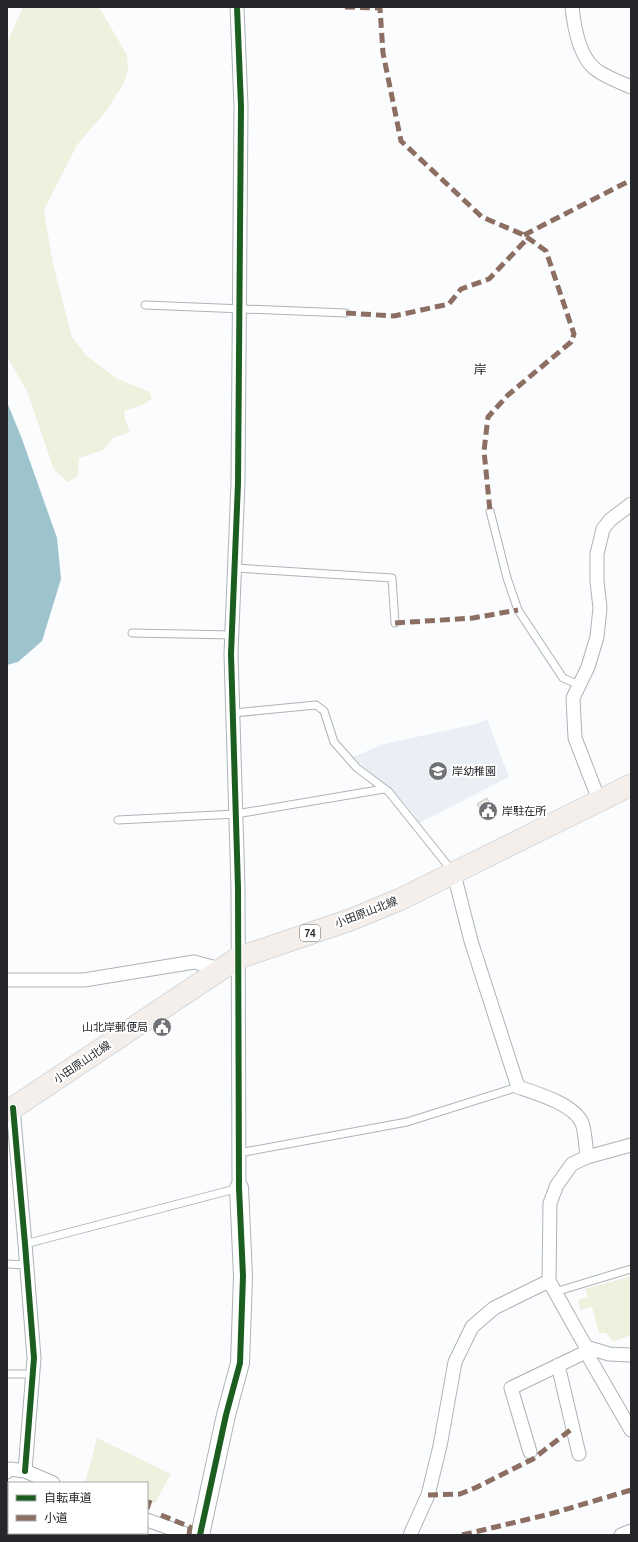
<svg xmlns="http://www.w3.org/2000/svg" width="638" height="1542" viewBox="0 0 638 1542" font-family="Helvetica,'Noto Sans JP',sans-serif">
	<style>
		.built { fill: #eaeef5 }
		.green { fill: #eef1de }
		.water { fill: #9dc3cc }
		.building { fill: #ede7e2; stroke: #c1c0c0 }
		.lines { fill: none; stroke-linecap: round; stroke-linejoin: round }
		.lane-casing { stroke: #b0b2b5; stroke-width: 9 }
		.street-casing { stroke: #b0b2b5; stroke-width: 15 }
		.secondary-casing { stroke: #b0b2b5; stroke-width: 20 }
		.primary-casing { stroke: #d6d7d9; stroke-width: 23 }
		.lane { stroke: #feffff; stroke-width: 7 }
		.street { stroke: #feffff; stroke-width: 13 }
		.secondary { stroke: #feffff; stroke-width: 18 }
		.primary { stroke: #f4efea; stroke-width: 21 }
		.quiet { stroke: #8d6e63; stroke-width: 5; stroke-dasharray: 10 5; stroke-linecap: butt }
		.cycleway-casing { stroke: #fff; stroke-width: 8 }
		.cycleway { stroke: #1b5e20; stroke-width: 6 }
		.labels { text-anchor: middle; stroke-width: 4; stroke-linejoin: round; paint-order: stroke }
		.shield { fill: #fff; stroke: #66686b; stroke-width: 1 }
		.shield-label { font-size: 10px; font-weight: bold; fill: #25272b }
		.poi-label { font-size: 11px; fill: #25272b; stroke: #fff; text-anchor: start }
		.street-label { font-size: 11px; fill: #25272b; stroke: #fff }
		.quarter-label { font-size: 13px; fill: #25272b; stroke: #fff }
	</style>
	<rect width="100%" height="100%" fill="#fafcfe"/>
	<path class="built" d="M487 719 509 777 419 823 414 814 400 798 353 757 384 744 476 724Z"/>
	<path class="green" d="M23 7H99L127 55 128 69 124 83 107 110 77 145 44 210 53 264 72 337 87 356 116 378 150 392 152 399 142 405 124 411 125 419 130 432 113 438 103 450 79 458 78 476 68 482 54 470 27 391 7 357V43Z
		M631 1276V1335L613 1342 606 1333H599L592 1307 580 1310 578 1300 588 1297 585 1289Z
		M97 1438 171 1474 155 1503 147 1501V1483H85Z"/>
	<path class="water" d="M7 402 22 439 57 538 61 579 42 641 18 662 7 665Z"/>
	<path class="building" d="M487 798 497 815 487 821 477 804Z"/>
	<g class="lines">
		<g class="lane-casing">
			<path id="lane" d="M145 305 346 313
				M490 511 507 578 518 610 563 678 579 685
				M235 568 392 578 395 623
				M132 633 232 635
				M234 713 316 705 324 711 334 742 357 768 389 792 453 872
				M118 820 236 814 384 789
				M239 1153 407 1122 518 1087
				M25 1244 239 1188
				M7 1264 27 1265
				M555 1292 631 1269
				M7 1374H33"/>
		</g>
		<g class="street-casing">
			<path id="street" d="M237 7 241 106 238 483 231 654 238 888 239 1188
				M572 7C574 26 579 55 594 68 601 75 622 83 631 87
				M599 800 575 738 573 698 588 667 597 637 600 608 597 581V554L603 529 610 520 631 504
				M454 874 471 941 518 1087C536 1093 574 1104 582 1123 585 1131 586 1147 587 1157
				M7 980H84L194 962 220 969
				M13 1108 25 1244 34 1358 25 1471
				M631 1145 587 1157 572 1164 557 1185 550 1203 549 1281 586 1347 590 1359 631 1430
				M586 1347 609 1354 631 1355
				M558 1365 579 1454
				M530 1452 511 1388 588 1351
				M7 1472 10 1469 25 1471 53 1483
				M147 1520 189 1535
				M410 1535 428 1495 440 1446 455 1362 472 1327 494 1308 549 1281
				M621 1535 631 1531"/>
		</g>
		<g class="secondary-casing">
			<path id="secondary" d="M200 1535 226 1415 240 1363 243 1276 239 1188"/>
		</g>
		<g class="primary-casing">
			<path id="primary" d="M7 1112 238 958 350 920 401 899 631 785"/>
		</g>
		<use href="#lane" class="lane"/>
		<use href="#street" class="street"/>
		<use href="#secondary" class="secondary"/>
		<use href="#primary" class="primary"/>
		<path class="quiet" d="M345 7 380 8 383 53 401 141 482 217 524 235 546 251 574 334 571 342 508 395 488 417 484 451 490 511
			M524 235 631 180
			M346 313 394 316 449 304 461 289 489 279 528 238
			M395 623 473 618 518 610
			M428 1495 460 1494 475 1488 533 1459 573 1428
			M147 1509 150 1500
			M161 1515 190 1527 189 1535
			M462 1535 550 1514 631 1490"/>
		<g class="cycleway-casing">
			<path id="cycleway" d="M13 1108 25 1244 34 1358 25 1471
				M200 1535 226 1415 240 1363 243 1276 239 1188 238 888 231 654 238 483 241 106 237 7"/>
		</g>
		<use href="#cycleway" class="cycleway"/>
	</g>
	<defs>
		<g id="school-disc" transform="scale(1)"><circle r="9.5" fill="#707275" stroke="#fff"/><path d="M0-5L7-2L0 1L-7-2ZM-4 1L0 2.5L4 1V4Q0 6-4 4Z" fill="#fff"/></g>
		<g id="civic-disc" transform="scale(1)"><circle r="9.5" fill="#707275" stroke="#fff"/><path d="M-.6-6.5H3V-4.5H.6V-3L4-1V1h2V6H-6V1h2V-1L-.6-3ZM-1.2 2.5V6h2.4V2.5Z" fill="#fff"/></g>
	</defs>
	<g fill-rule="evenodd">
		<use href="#school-disc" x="438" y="771"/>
		<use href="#civic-disc" x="488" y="811"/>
		<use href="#civic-disc" x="162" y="1027"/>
	</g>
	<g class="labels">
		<rect class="shield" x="300" y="925" width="20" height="16" rx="3"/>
		<g class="shield-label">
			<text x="310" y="937">74</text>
		</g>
		<g class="poi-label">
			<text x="452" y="775">岸幼稚園</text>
			<text x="502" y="815">岸駐在所</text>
			<text x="148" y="1031" text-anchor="end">山北岸郵便局</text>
		</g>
		<g class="street-label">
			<text transform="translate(366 912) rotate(-21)" y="4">小田原山北線</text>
			<text transform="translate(82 1062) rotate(-34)" y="4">小田原山北線</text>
		</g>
		<g class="quarter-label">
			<text x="480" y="374">岸</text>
		</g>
	</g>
	<rect width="638" height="1542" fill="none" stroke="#25272b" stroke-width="16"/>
	<rect x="8" y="1482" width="140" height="52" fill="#ffffff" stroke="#a8a9aa"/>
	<rect x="16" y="1495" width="20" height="6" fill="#1b5e20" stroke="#a8a9aa"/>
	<text x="44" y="1502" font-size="12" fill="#25272b">自転車道</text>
	<rect x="16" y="1515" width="20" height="6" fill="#8d6e63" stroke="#a8a9aa"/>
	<text x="44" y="1522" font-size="12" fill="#25272b">小道</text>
</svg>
